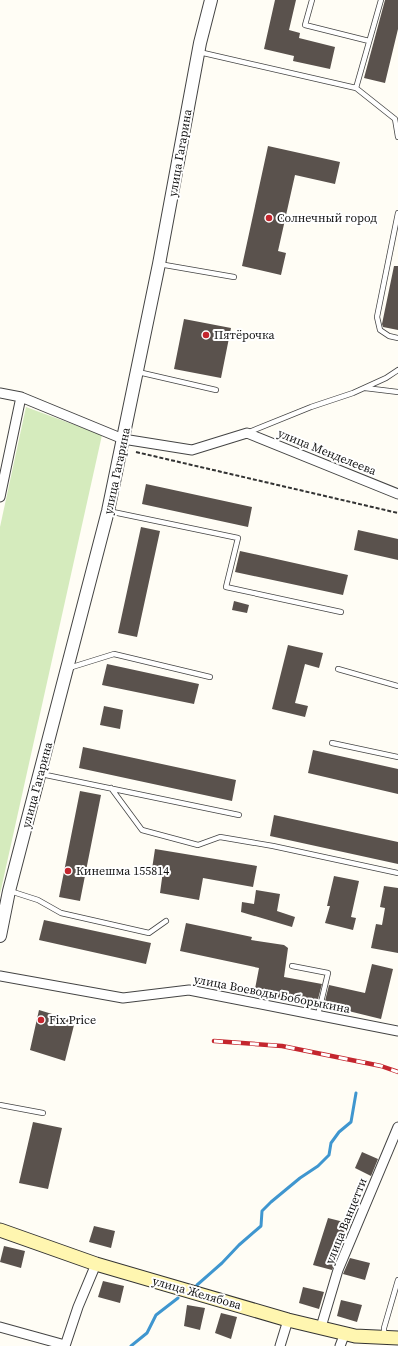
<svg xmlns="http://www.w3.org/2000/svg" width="398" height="1346" viewBox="0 0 398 1346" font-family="'Source Serif 4',serif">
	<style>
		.green { fill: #d5ebbd }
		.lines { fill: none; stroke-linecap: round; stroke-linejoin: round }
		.stream { stroke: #3f96cf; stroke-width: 3 }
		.building { fill: #5a524d }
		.service-casing { stroke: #444; stroke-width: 6 }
		.minor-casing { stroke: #444; stroke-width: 11 }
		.tertiary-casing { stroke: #444; stroke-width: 14 }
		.secondary-casing { stroke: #333; stroke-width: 15 }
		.path { stroke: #333; stroke-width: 2; stroke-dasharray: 4 2; stroke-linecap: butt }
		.service { stroke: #fff; stroke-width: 4.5 }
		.minor { stroke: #fff; stroke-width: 9 }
		.tertiary { stroke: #fff; stroke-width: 12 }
		.secondary { stroke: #fff6b0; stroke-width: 13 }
		.rail-casing { stroke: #c4262e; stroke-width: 4.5 }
		.rail { stroke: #fff; stroke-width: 3; stroke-dasharray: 9; stroke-linecap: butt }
		.poi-dot { fill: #c4262e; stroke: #fff; stroke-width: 1.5 }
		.labels { text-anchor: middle; stroke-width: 4; stroke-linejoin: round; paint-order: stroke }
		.street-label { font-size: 12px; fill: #111; stroke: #fff }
		.poi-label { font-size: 12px; fill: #111; stroke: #fff; text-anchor: start }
	</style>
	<rect width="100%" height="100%" fill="#fffdf5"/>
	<path class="green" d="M26 407 102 435 0 894V527Z"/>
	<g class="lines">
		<path class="stream" d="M197 1285 222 1263 239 1245 261 1226 262 1211 271 1202 300 1178 318 1166 329 1155 331 1143 339 1132 351 1122 356 1093
			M131 1346 147 1333 156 1315 178 1298"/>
	</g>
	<path class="building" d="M275 0H296L289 30 300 33 299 38 335 47 330 69 293 61 294 56 264 49Z
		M385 0H398V29L385 83 364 78Z
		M268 146 340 162 335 184 295 175 278 251 286 253 281 275 242 266Z
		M394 266H398V330L383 327 382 324Z
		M184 319 231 328 221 378 174 369Z
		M146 484 252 507 248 527 142 504Z
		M141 527 160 531 137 637 118 633Z
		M358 530 398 539V560L354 550Z
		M240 551 348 575 343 595 235 572Z
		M234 601 249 605 247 613 232 610Z
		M288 645 323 653 319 668 305 664 295 703 308 706 305 717 272 709Z
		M107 664 199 684 194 704 102 685Z
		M104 706 123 710 120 729 100 725Z
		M83 747 236 780 232 801 79 768Z
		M313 750 398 769V794L308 773Z
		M80 791 101 795 80 901 59 897Z
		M274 815 398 842V864L270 836Z
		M155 849 257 866 253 887 203 878 199 900 160 893 163 871 152 869Z
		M334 876 359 881 351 917 356 918 353 930 325 923 330 906H327Z
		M384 886 398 888V953L371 948 376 924 382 925 385 908 380 907Z
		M256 890 280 894 277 911 295 917 292 927 241 912 242 902 254 904Z
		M44 920 151 943 146 964 39 940Z
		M186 923 252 937 251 940 284 945 288 948 284 977 322 984 317 1003H315L314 1006 259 995 255 989 259 968 180 951Z
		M372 964 393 969 381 1019 324 1005 329 985 365 993Z
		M39 1010 75 1021 65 1061 30 1050Z
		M33 1122 62 1128 48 1189 19 1183Z
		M362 1152 378 1159 371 1176 355 1168Z
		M328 1218 348 1223 343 1243 332 1270 313 1265Z
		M94 1226 115 1231 111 1248 89 1242Z
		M4 1246 25 1251 21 1268 0 1262Z
		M350 1258 370 1263 365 1280 343 1274Z
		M103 1281 124 1286 120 1303 98 1297Z
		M303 1287 324 1292 319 1309 299 1303Z
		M341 1300 362 1305 357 1322 337 1316Z
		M187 1305 205 1308 200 1330 184 1326Z
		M221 1313 237 1317 231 1339 215 1333Z"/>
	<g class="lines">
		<g class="service-casing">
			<path id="service" d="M312 0 305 25 369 41
				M199 52 356 88 381 0
				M356 88 395 119 398 137
				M398 213 377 317 380 330 389 336 398 338
				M159 264 234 277
				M138 372 216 390
				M365 388 398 392
				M249 432 311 407 353 393 386 378 398 370
				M108 511 238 538 226 587 341 612
				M69 668 114 654 210 677
				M338 669 398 686
				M332 743 398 757
				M41 774 239 815
				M111 788 142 830 198 845 220 837 273 846 398 873
				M10 891 38 900 61 913 149 933 166 921
				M292 966 328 973 318 1015
				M0 1105 43 1113
				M384 1337V1328L398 1280"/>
		</g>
		<g class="minor-casing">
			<path id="minor" d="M0 393 21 397 123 439 192 450 247 433 398 494
				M0 497 21 397
				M0 976 123 998 189 990 398 1031
				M0 1327 65 1345
				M321 1327 338 1270 398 1127
				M65 1346 78 1307 96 1264
				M280 1346 288 1320
				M340 1346 345 1333"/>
		</g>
		<g class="tertiary-casing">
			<path id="tertiary" d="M0 936 9 891 108 511 159 264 200 43 211 0"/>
		</g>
		<g class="secondary-casing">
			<path id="secondary" d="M0 1230 96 1264 288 1320 355 1336 398 1338"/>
		</g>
		<path class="path" d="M136 452 398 513"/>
		<use href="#service" class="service"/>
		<use href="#minor" class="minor"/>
		<use href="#tertiary" class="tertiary"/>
		<use href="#secondary" class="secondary"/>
		<g class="rail-casing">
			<path id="rail" d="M214 1041 282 1046 381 1066 398 1072"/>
		</g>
		<use href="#rail" class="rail"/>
	</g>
	<g class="poi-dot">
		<circle cx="269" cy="218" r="4"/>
		<circle cx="206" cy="335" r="4"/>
		<circle cx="68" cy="871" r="4"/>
		<circle cx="41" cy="1020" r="4"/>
	</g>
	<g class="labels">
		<g class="street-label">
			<text transform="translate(180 153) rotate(-80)" y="4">улица Гагарина</text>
			<text transform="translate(327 452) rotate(22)" y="4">улица Менделеева</text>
			<text transform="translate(117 471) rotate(-78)" y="4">улица Гагарина</text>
			<text transform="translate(37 785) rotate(-75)" y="4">улица Гагарина</text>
			<text transform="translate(272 994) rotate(11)" y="4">улица Воеводы Боборыкина</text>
			<text transform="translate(346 1221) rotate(-68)" y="4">улица Ванцетти</text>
			<text transform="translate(197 1293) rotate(16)" y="4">улица Желябова</text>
		</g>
		<g class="poi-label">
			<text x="277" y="222">Солнечный город</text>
			<text x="214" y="339">Пятёрочка</text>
			<text x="76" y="875">Кинешма 155814</text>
			<text x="49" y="1024">Fix Price</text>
		</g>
	</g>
</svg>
